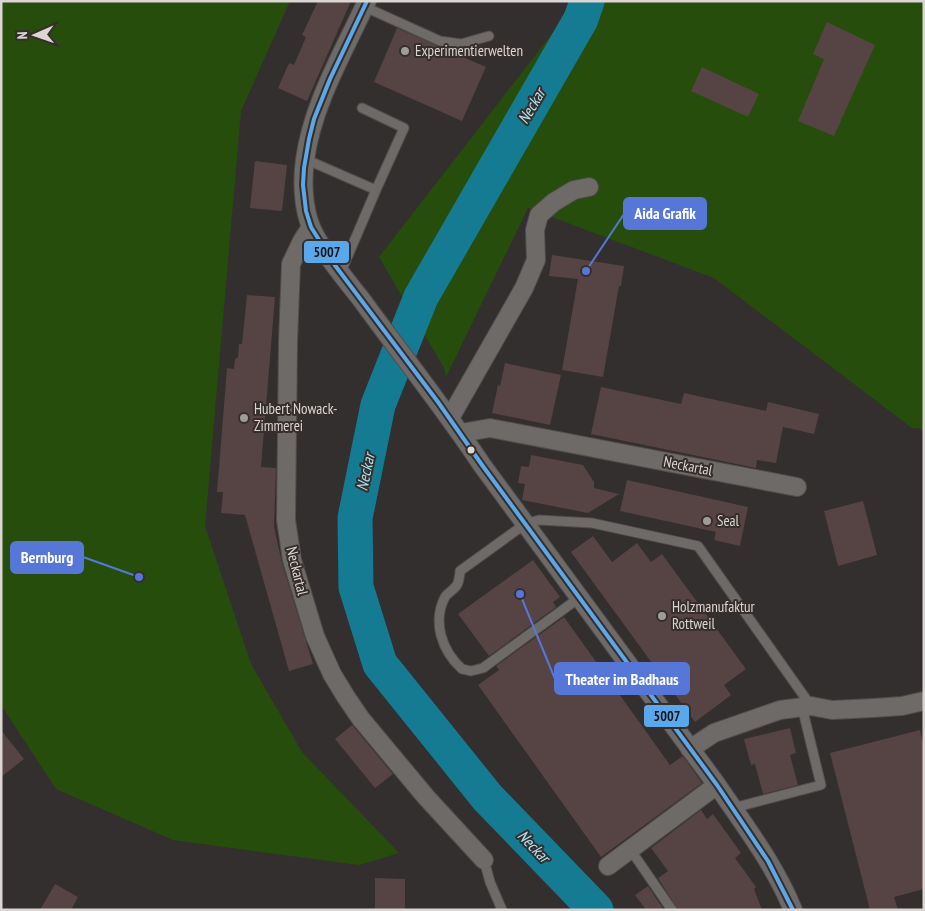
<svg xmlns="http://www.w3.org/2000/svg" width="925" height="911" viewBox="0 0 925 911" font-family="'PT Sans Narrow',sans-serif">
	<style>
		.green { fill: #274d0d }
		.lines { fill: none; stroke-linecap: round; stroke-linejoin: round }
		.river { stroke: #147b93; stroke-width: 35 }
		.building { fill: #564343 }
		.lane-casing { stroke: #514d4c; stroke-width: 11 }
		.street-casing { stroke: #514d4c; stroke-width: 20 }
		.lane { stroke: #6d6a68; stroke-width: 9 }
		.street { stroke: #6d6a68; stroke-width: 18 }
		.bus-1-casing { stroke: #362e2b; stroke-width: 8 }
		.bus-1 { stroke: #5aa8eb; stroke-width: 4 }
		.poi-dot { fill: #a09c9a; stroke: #362e2b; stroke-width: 2 }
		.bus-dot { fill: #dbd6d4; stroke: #362e2b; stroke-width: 2 }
		.labels { text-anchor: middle; stroke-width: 4; stroke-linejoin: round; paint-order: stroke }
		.poi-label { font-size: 15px; fill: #dbd6d4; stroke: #362e2b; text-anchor: start }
		.street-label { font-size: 15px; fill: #dbd6d4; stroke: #362e2b }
		.water-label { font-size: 16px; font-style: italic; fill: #ace3f5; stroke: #362e2b }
		.leader { fill: none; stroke: #5677d7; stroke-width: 2 }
		.callout-dot { fill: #5677d7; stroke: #362e2b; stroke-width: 2 }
		.callout { fill: #5677d7; stroke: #5677d7; stroke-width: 2 }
		.callout-label { font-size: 16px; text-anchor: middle; font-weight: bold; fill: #fff }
		.line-badge { stroke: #362e2b; stroke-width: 2 }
		.pale-badge-label { font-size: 14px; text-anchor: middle; font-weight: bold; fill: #111 }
	</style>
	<rect width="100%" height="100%" fill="#332f2e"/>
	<path class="green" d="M1 1H290L241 111 205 526 251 664 302 752 399 853 359 865 173 840 56 789 1 705Z
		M572 1H924V429L912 428 714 278 528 208 446 377 444 368 379 257 568 13Z"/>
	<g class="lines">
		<path class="river" d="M587 1 581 19 421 297 378 405 355 518 356 587 380 664 487 797 596 910"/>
	</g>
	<path class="building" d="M318 1H351L307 101 278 88 289 63 294 65 306 37 302 35Z
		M827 22 875 45 834 136 798 121 824 59 813 54Z
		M397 28 486 67 462 121 374 82Z
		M702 67 759 94 748 117 691 91Z
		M255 161 287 165 282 211 250 208Z
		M552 255 624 266 621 286H619L603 377 562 370 578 279 549 276Z
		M247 295 275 297 261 467 276 468 274 527 282 563 313 664 289 671 245 515 221 513 223 492H217L227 368 234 369 235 359 238 357 239 344H242Z
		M505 363 561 375 550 425 492 413 498 385 500 386Z
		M601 387 681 404 684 393 766 411 768 402 819 414 814 434 783 427 776 463 757 460 756 468 591 434Z
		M531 455 583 465 594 482V488L619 494 588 513 522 500 525 484 518 483 521 466 529 467Z
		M627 480 748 507 740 546 714 540 716 532 620 511Z
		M863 501 877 555 838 566 824 511Z
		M593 536 612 562 637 543 651 562 662 554 746 669 724 685 731 695 695 722 571 552Z
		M533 560 560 597 553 602 556 607 489 656 458 614Z
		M564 617 670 765 683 756 702 783 601 857 478 685 499 670 496 666Z
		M352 725 393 774 375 788 335 739Z
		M790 728 796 753 790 755 798 785 763 794 755 764 751 765 744 739Z
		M1 730 24 759 1 777Z
		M920 730 924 747V889L894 897 898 910H870L830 753Z
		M701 810 707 819 713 814 741 853 735 858 756 887 754 889 762 910H678L658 878 668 871 651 848Z
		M375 878 405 879V910H375Z
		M55 884 78 897 71 910H40Z
		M648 886 664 910H646L635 895Z"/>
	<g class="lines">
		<g class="lane-casing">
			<path id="lane" d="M365 7 440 41 461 44 489 36
				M362 108 404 128 376 190
				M305 159 376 190 341 272
				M579 598 483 668 471 671 462 669C442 651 432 622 445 597 448 592 456 589 458 583 459 579 460 575 460 571L525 524 539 520 592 523 698 546 811 706
				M733 808 821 785 802 707
				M630 849 672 910
				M484 860 490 882 502 910"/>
		</g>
		<g class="street-casing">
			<path id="street" d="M367 1C344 51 312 105 305 160 302 181 303 207 311 227 320 249 346 280 361 299 401 354 444 408 482 465L717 785C744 825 775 865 793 910
				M311 227 302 241 291 264 288 342 286 520 292 560 315 636 332 674 346 697 361 719 426 797 484 860
				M450 418 524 288 536 260 535 230 539 215 554 202 574 190 589 187
				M461 433 490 428 797 487
				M690 749 714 733 780 710 811 706 832 710 873 708 902 706 924 701
				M608 866 717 785"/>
		</g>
		<use href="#lane" class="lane"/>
		<use href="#street" class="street"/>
		<g class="bus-1-casing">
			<path id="bus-1" d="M367 1 330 79 314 119 309 139 304 168 303 185 306 211 311 227 334 264 438 402 482 465 717 785 768 861 793 910"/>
		</g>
		<use href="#bus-1" class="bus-1"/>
	</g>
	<g class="poi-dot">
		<circle cx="405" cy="51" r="5"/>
		<circle cx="244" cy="418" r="5"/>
		<circle cx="707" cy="521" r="5"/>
		<circle cx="662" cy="616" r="5"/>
	</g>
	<circle class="bus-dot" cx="471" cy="450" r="4.5"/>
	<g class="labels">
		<g class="poi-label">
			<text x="415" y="56">Experimentierwelten</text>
			<text x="254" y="414">Hubert Nowack-<tspan x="254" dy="17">Zimmerei</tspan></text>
			<text x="717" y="526">Seal</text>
			<text x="672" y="612">Holzmanufaktur<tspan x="672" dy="17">Rottweil</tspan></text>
		</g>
		<g class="street-label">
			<text transform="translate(688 466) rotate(11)" y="5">Neckartal</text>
			<text transform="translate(297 571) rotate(76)" y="5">Neckartal</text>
		</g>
		<g class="water-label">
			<text transform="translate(531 106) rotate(-60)" y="6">Neckar</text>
			<text transform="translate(365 472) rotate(-78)" y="6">Neckar</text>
			<text transform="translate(534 846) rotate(46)" y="6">Neckar</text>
		</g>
	</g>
	<path class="leader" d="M586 271L624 214M139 577L83 557M520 594L555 679"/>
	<g class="callout-dot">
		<circle cx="586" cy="271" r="5"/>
		<circle cx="139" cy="577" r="5"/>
		<circle cx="520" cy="594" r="5"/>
	</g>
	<g class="callout">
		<rect x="624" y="198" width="82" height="31" rx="5"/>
		<rect x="11" y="542" width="72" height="31" rx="5"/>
		<rect x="555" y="663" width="134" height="31" rx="5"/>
	</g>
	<g class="callout-label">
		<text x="665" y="219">Aida Grafik</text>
		<text x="47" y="563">Bernburg</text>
		<text x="622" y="685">Theater im Badhaus</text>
	</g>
	<g class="line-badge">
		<rect x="303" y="240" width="47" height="24" rx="5" fill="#5aa8eb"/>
		<rect x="643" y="704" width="47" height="24" rx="5" fill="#5aa8eb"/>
	</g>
	<g class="pale-badge-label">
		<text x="327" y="257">5007</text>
		<text x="667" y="721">5007</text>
	</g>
	<rect width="925" height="911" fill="none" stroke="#dbd6d4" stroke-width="5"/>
	<g transform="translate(35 35) rotate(268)" stroke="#362e2b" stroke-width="4" paint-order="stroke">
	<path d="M0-4L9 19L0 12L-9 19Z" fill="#dbd6d4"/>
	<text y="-8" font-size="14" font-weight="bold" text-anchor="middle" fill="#dbd6d4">N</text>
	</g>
</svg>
